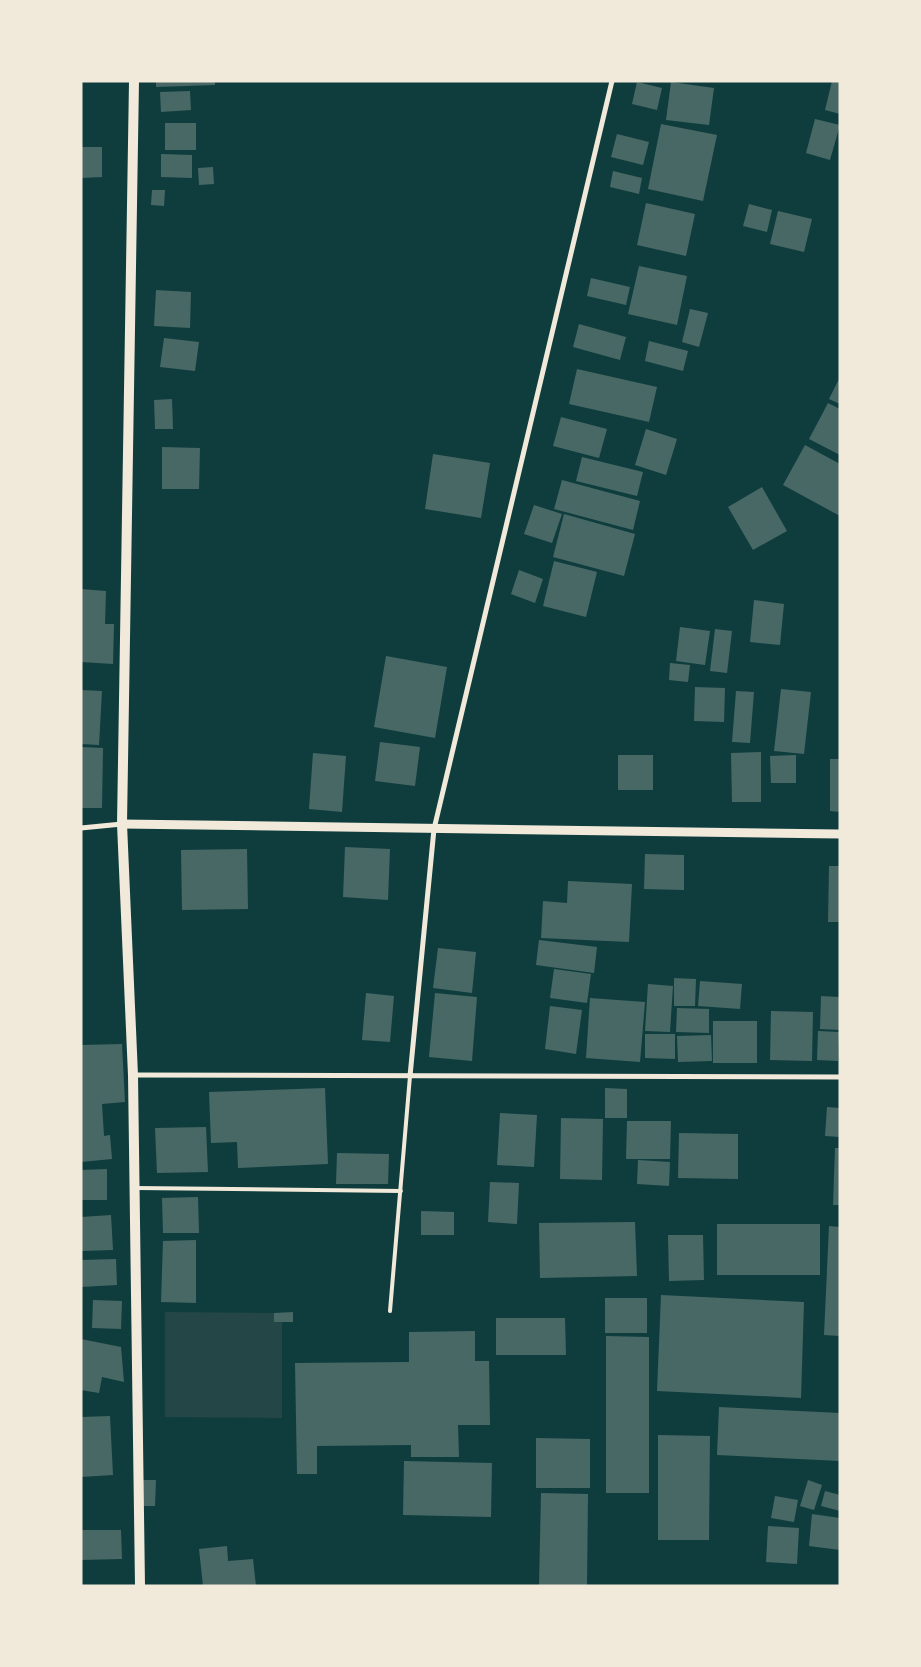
<svg xmlns="http://www.w3.org/2000/svg" width="921" height="1667" viewBox="0 0 921 1667" font-family="'Noto Sans',sans-serif">
	<style>
		.green { fill: #244646 }
		.building { fill: #486865 }
		.lines { fill: none; stroke-linecap: round; stroke-linejoin: round }
		.service { stroke: #f1e9da; stroke-width: 4 }
		.minor { stroke: #f1e9da; stroke-width: 5 }
		.tertiary { stroke: #f1e9da; stroke-width: 9 }
		.secondary { stroke: #f1e9da; stroke-width: 10 }
	</style>
	<rect width="100%" height="100%" fill="#0f3d3e"/>
	<path class="green" d="M165 1312 282 1313V1418L165 1417Z"/>
	<path class="building" d="M156 81H215V85L156 87Z
		M832 81H840V114L825 110Z
		M637 82 662 88 657 110 632 104Z
		M671 82 714 88 709 125 666 120Z
		M190 91 191 110 161 112 160 92Z
		M815 119 840 125 830 160 806 153Z
		M165 123H196V150H165Z
		M661 124 717 135 703 201 648 189Z
		M617 134 649 142 643 165 611 157Z
		M81 147H102V177L81 178Z
		M161 154 192 155V178L161 177Z
		M213 167 214 184 199 185 198 168Z
		M613 171 642 178 639 194 610 187Z
		M152 190H165L164 206 151 205Z
		M646 203 695 214 686 256 637 245Z
		M749 204 772 210 767 232 743 226Z
		M778 211 812 219 804 252 770 244Z
		M639 266 687 276 677 325 628 314Z
		M591 278 630 287 626 305 587 296Z
		M156 290 191 292 190 328 154 326Z
		M690 309 708 313 699 347 682 342Z
		M579 324 626 337 620 360 573 347Z
		M164 338 199 342 195 371 160 367Z
		M649 341 688 351 683 371 645 361Z
		M577 369 657 387 649 422 569 404Z
		M840 377V404L829 399Z
		M172 399 173 429H155L154 400Z
		M828 403 840 409V455L809 439Z
		M561 417 607 429 599 458 553 446Z
		M646 429 677 439 666 475 635 465Z
		M805 445 840 464V516L783 485Z
		M162 447 200 448 199 489H162Z
		M433 454 490 463 481 518 425 509Z
		M582 457 643 472 637 496 576 481Z
		M562 480 640 501 633 530 554 509Z
		M762 487 787 531 753 550 728 507Z
		M534 505 562 514 552 543 524 534Z
		M564 514 635 534 624 576 553 557Z
		M554 561 597 572 586 617 543 606Z
		M519 570 543 579 535 603 511 594Z
		M81 589 106 591 105 624H114L113 664 81 662Z
		M754 600 784 604 780 645 750 642Z
		M680 627 710 631 705 665 676 661Z
		M715 629 732 631 727 673 710 671Z
		M386 656 447 667 435 738 374 727Z
		M670 663 690 665 688 682 669 680Z
		M695 687 725 688 724 722 694 721Z
		M781 689 811 692 804 754 774 751Z
		M81 690 102 691 99 745 81 744Z
		M736 691 754 692 750 743 732 742Z
		M380 742 420 747 415 786 375 781Z
		M81 747 103 748 102 808H81Z
		M761 752V802H732L731 753Z
		M313 753 346 756 342 812 309 809Z
		M618 755H653V790H618Z
		M796 755V783H771L770 756Z
		M830 759H840V812L830 811Z
		M345 847 390 849 388 900 343 897Z
		M247 849 248 909 182 910 181 850Z
		M645 854 684 855V890L644 889Z
		M829 866H840V922H828Z
		M568 881 632 884 629 942 541 938 543 901 567 903Z
		M539 940 597 947 594 973 536 965Z
		M438 948 476 952 472 993 433 988Z
		M554 969 591 974 587 1003 550 998Z
		M674 978 696 979 695 1006H674Z
		M700 981 742 984 740 1009 698 1006Z
		M648 984 673 986 670 1032 645 1031Z
		M366 993 394 996 390 1042 362 1040Z
		M435 993 477 997 472 1061 429 1057Z
		M821 996 840 997V1030L820 1029Z
		M590 998 645 1002 640 1062 586 1058Z
		M550 1006 582 1010 576 1054 545 1049Z
		M677 1008 709 1009V1033L676 1032Z
		M771 1011 813 1012 812 1061 770 1060Z
		M713 1021H757V1063H713Z
		M818 1031 839 1032 838 1061 817 1060Z
		M645 1034H675V1059L645 1058Z
		M711 1035 712 1061 678 1062 677 1036Z
		M122 1044 125 1102 102 1104 104 1136 110 1135 112 1159 81 1162V1045Z
		M325 1088 328 1164 238 1168 237 1142 211 1143 209 1092Z
		M605 1088 627 1089V1118H605Z
		M827 1107 840 1108V1137L825 1136Z
		M500 1113 537 1115 534 1167 497 1165Z
		M561 1118 603 1119 602 1180 560 1179Z
		M627 1121H671L670 1159H626Z
		M206 1127 208 1172 157 1173 155 1128Z
		M679 1133 738 1134V1179L678 1178Z
		M835 1148H840V1205H833Z
		M337 1153 389 1154 388 1184H336Z
		M638 1160 670 1162 669 1186 637 1184Z
		M107 1169V1200H81V1170Z
		M490 1182 519 1183 517 1224 488 1222Z
		M198 1197 199 1233H163L162 1198Z
		M421 1211 454 1212V1235H421Z
		M111 1215 113 1250 81 1251V1217Z
		M635 1222 637 1276 540 1278 539 1223Z
		M717 1224H820V1275H717Z
		M829 1226 840 1227V1336L824 1335Z
		M668 1235H703L704 1280 669 1281Z
		M196 1240V1303L161 1302 163 1241Z
		M116 1259 117 1285 81 1287V1260Z
		M661 1295 804 1302 801 1398 657 1391Z
		M605 1298H647V1333H605Z
		M93 1300 122 1301 121 1329 92 1328Z
		M293 1312V1322H274V1313Z
		M496 1318H565L566 1355H496Z
		M475 1331V1361H489L490 1425H458L459 1457H411V1445L317 1446V1474H297L295 1363 409 1362V1332Z
		M606 1336 649 1337V1493H606Z
		M81 1339 121 1347 124 1382 102 1377 99 1393 81 1390Z
		M719 1407 840 1413V1461L717 1455Z
		M110 1416 113 1475 81 1477V1417Z
		M658 1435 710 1436 709 1540H658Z
		M536 1438 590 1439V1488H536Z
		M404 1461 492 1463 491 1517 403 1515Z
		M142 1480H156L155 1506H142Z
		M808 1480 822 1485 814 1510 800 1506Z
		M825 1491 840 1495V1511L821 1506Z
		M541 1493 588 1494 587 1586H539Z
		M775 1496 798 1500 794 1522 771 1518Z
		M812 1514 840 1518V1550L809 1546Z
		M768 1526 799 1528 797 1564 766 1562Z
		M81 1530H121L122 1559 81 1560Z
		M227 1546 228 1561 253 1559 256 1586H203L199 1549Z"/>
	<g class="lines">
		<path class="service" d="M136 1188 401 1191
			M390 1311 410 1076"/>
		<path class="minor" d="M81 828 122 824
			M133 1075 840 1077
			M410 1076 434 829 612 81"/>
		<path class="tertiary" d="M122 824 840 834"/>
		<path class="secondary" d="M134 81 122 824 133 1075 140 1586"/>
	</g>
	<rect width="921" height="1667" fill="none" stroke="#f1e9da" stroke-width="165"/>
</svg>
